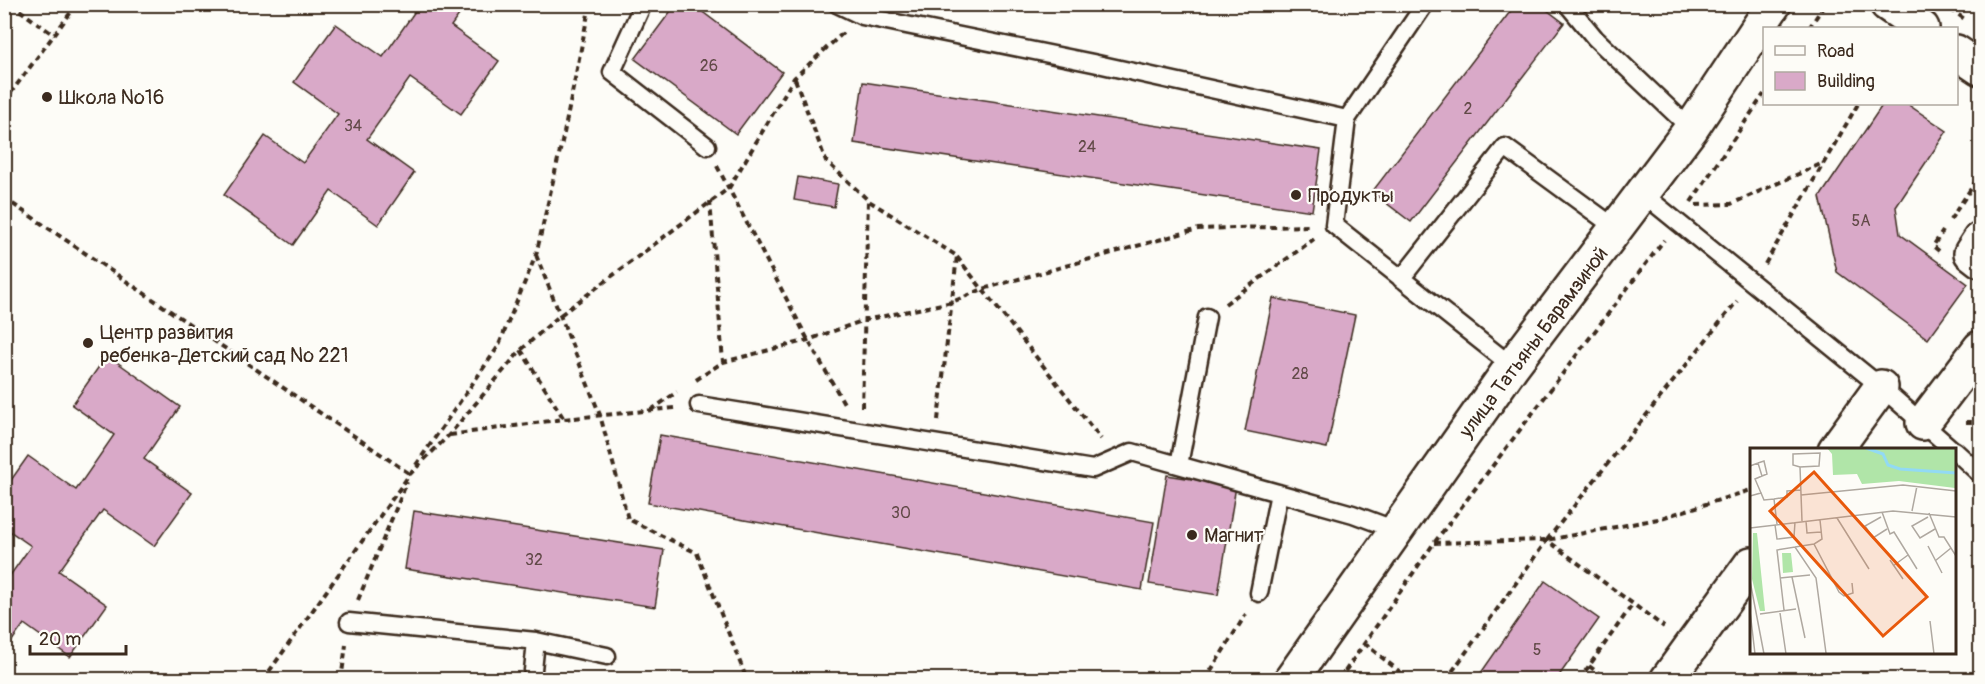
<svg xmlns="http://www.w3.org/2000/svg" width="1985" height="684" viewBox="0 0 1985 684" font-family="Pangolin,sans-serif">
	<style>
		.building { fill: #d9a9c8; stroke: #3b2a1e; stroke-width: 1.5 }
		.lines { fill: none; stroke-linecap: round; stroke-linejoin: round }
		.lane-casing { stroke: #3b2a1e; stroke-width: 21 }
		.street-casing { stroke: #3b2a1e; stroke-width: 38 }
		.path { stroke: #3b2a1e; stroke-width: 4; stroke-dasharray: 6 4.5; stroke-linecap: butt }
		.lane { stroke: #fdfcf7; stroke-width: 16 }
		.street { stroke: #fdfcf7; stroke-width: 33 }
		.poi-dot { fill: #3b2a1e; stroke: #fdfcf7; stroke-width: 2 }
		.labels { text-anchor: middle; stroke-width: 4.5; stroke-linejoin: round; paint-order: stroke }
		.number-label { font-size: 16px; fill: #624a48 }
		.poi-label { font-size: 20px; fill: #3b2a1e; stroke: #fdfcf7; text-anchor: start }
		.street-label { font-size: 20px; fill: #3b2a1e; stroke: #fdfcf7 }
		.inset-river { fill: none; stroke: #92daf4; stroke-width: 3 }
		.inset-road { fill: none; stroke: #afa8a0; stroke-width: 1.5 }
		.view { fill: #e8590c; fill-opacity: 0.15; stroke: #e8590c; stroke-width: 3 }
		.inset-edge { fill: none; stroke: #3b2a1e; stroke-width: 3 }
	</style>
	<rect width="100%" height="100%" fill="#fdfcf7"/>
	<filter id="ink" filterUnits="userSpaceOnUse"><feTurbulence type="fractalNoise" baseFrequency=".0167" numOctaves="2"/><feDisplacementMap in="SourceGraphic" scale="12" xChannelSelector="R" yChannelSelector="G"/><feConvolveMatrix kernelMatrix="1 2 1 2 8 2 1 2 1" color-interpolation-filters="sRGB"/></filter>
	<g filter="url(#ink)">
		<path class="building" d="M420 4H467L451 26 499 61 461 114 410 78 367 139 414 173 378 225 331 191 293 245 224 195 265 136 303 163 338 114 294 82 336 24 383 57Z
			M676 4H692L782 72 736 134 635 59Z
			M1516 4H1539L1564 23 1411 222 1372 192Z
			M863 82 1321 150 1312 211 854 143Z
			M1883 104H1907L1947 131 1896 207 1900 234 1968 284 1928 339 1837 272 1820 197Z
			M798 177 838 184 834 207 794 200Z
			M1273 298 1355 315 1327 448 1245 431Z
			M107 355 180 407 144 459 192 493 154 546 103 510 59 571 107 605 70 657 24 624 4 652V584L31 546 4 527V490L28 456 76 490 114 435 72 405Z
			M660 435 1154 522 1142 590 648 503Z
			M1167 475 1236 486 1218 595 1149 584Z
			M414 511 664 550 655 607 405 569Z
			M1545 581 1599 619 1556 680H1476Z"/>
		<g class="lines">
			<g class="lane-casing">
				<path id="lane" d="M643 4 612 72 707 146
					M837 4 862 16 1093 63 1347 119 1334 225 1512 366
					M1567 4 1595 38 1691 129
					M1347 119 1425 4
					M1643 194 1881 387 1953 450
					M1401 279 1505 147 1617 229
					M699 405 1093 469 1132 452 1353 514 1396 530
					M1954 450 1980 474
					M1179 465 1207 317
					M1259 593 1279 493
					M349 622 536 641 607 656
					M532 680 536 641"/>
			</g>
			<g class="street-casing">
				<path id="street" d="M1887 4 1922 28
					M1956 52 1980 68
					M1980 239 1971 253 1980 260
					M1923 423 1980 348
					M1835 450 1881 387
					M1291 680 1512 366 1691 129 1774 4
					M1667 680 1751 564"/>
			</g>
			<path class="path" d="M11 4 54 35
				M1847 4 1855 11
				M1950 9 1966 20
				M1809 28 1825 4
				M795 79 826 161 869 201 957 256 938 420
				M4 102 77 4
				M717 166 808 340 845 405
				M4 198 410 474
				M710 201 723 362
				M1691 202 1764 94
				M1696 205 1731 204 1823 163
				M1950 220 1980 175
				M1939 251 1933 246 1943 231
				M536 255 600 415 628 519 697 553 747 680
				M957 257 1101 439
				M1765 264 1858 104
				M1225 304 1314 239
				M521 350 564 419
				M696 380 723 362 808 340 865 320 952 302 983 289 1198 229 1309 226
				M862 407 868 201
				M651 410 677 392
				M1966 422H1980
				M450 435 564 419 674 408
				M416 465 498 347 536 255 564 133 590 4
				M1547 540 1737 301
				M1434 543 1547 540 1658 519 1751 490
				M358 600 407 482
				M1364 643 1410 680
				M1589 666 1608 680
				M263 680 410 474 449 435 521 350 559 316 729 188 794 78 844 32
				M341 680 346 645
				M1205 680 1246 614
				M1339 680 1434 543 1664 240
				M1446 680 1547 540 1664 627
				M1579 680 1633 604"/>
			<use href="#lane" class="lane"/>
			<use href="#street" class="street"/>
		</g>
	</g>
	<g class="poi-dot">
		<circle cx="47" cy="97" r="6"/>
		<circle cx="1296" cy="195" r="6"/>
		<circle cx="88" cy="343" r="6"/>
		<circle cx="1192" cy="535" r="6"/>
	</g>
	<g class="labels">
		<g class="number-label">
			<text x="709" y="71">26</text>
			<text x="1468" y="114">2</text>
			<text x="353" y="131">34</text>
			<text x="1087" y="152">24</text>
			<text x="1861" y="226">5А</text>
			<text x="1300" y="379">28</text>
			<text x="901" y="518">30</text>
			<text x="534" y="565">32</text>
			<text x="1537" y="655">5</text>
		</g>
		<g class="poi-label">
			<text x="59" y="104">Школа №16</text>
			<text x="1308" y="202">Продукты</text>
			<text x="100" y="339">Центр развития<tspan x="100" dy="23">ребенка-Детский сад № 221</tspan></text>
			<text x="1204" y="542">Магнит</text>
		</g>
		<g class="street-label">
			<text transform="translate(1533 342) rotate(-53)" y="7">улица Татьяны Барамзиной</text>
		</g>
	</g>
	<g transform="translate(1750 448)">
		<rect width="206" height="206" fill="#fdfcf7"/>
		<path d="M77 0H205V40L149 33 112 36 107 26 83 27 82 6ZM3 85H7L15 163H10L2 131ZM32 105H41L43 124 33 125Z" fill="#b0e5a8"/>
		<path class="inset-river" d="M116 0 133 6 138 17 150 21 206 25"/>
		<path class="inset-road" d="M8 15 14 13 17 26 12 28M0 18 8 15 12 28 5 31 11 45M50 19 43 17V6L70 5 69 18 50 19 52 73M51 47 153 37 206 43M0 48 11 45 14 52 24 51 27 76M24 51 37 49V43L51 42M162 63 167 38M132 64 140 86 144 84 167 121M179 65 189 89H194L206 108M131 69 115 78 123 90 137 81M178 69 162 78 170 90 185 81M87 70 119 121M70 72 72 91 64 96 89 144 94 148 103 145 102 135M56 73 57 85 71 84M25 77 27 91 44 89 45 74M0 80 143 63 206 69M178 98 192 125M45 99 64 96M140 112 153 131M185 113 201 100M143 118 158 107M42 129 55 190M30 130 60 127M0 133 14 206M34 162 27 102 45 99 66 130 76 205M0 163 5 206M30 165 36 206M10 166 46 161M180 173 184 206"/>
		<path class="view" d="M64 24 177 149 133 188 20 63Z"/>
		<rect width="206" height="206" class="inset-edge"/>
	</g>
	<rect width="1985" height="684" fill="none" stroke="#fdfcf7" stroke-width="24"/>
	<rect x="12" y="12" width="1961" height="660" fill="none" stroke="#3b2a1e" stroke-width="2" filter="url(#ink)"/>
	<rect x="1763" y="27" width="195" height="78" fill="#fdfcf7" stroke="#afa8a0" stroke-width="1.5"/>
	<rect x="1775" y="46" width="30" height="9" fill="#fdfcf7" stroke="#afa8a0" stroke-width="1.5"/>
	<text x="1817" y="57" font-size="18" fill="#3b2a1e">Road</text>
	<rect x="1775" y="72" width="30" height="18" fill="#d9a9c8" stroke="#afa8a0" stroke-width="1.5"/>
	<text x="1817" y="87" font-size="18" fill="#3b2a1e">Building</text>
	<path d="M30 645v9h96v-9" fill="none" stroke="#3b2a1e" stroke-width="3"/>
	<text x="39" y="645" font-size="18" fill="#3b2a1e" stroke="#fdfcf7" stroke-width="4.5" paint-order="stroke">20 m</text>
</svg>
